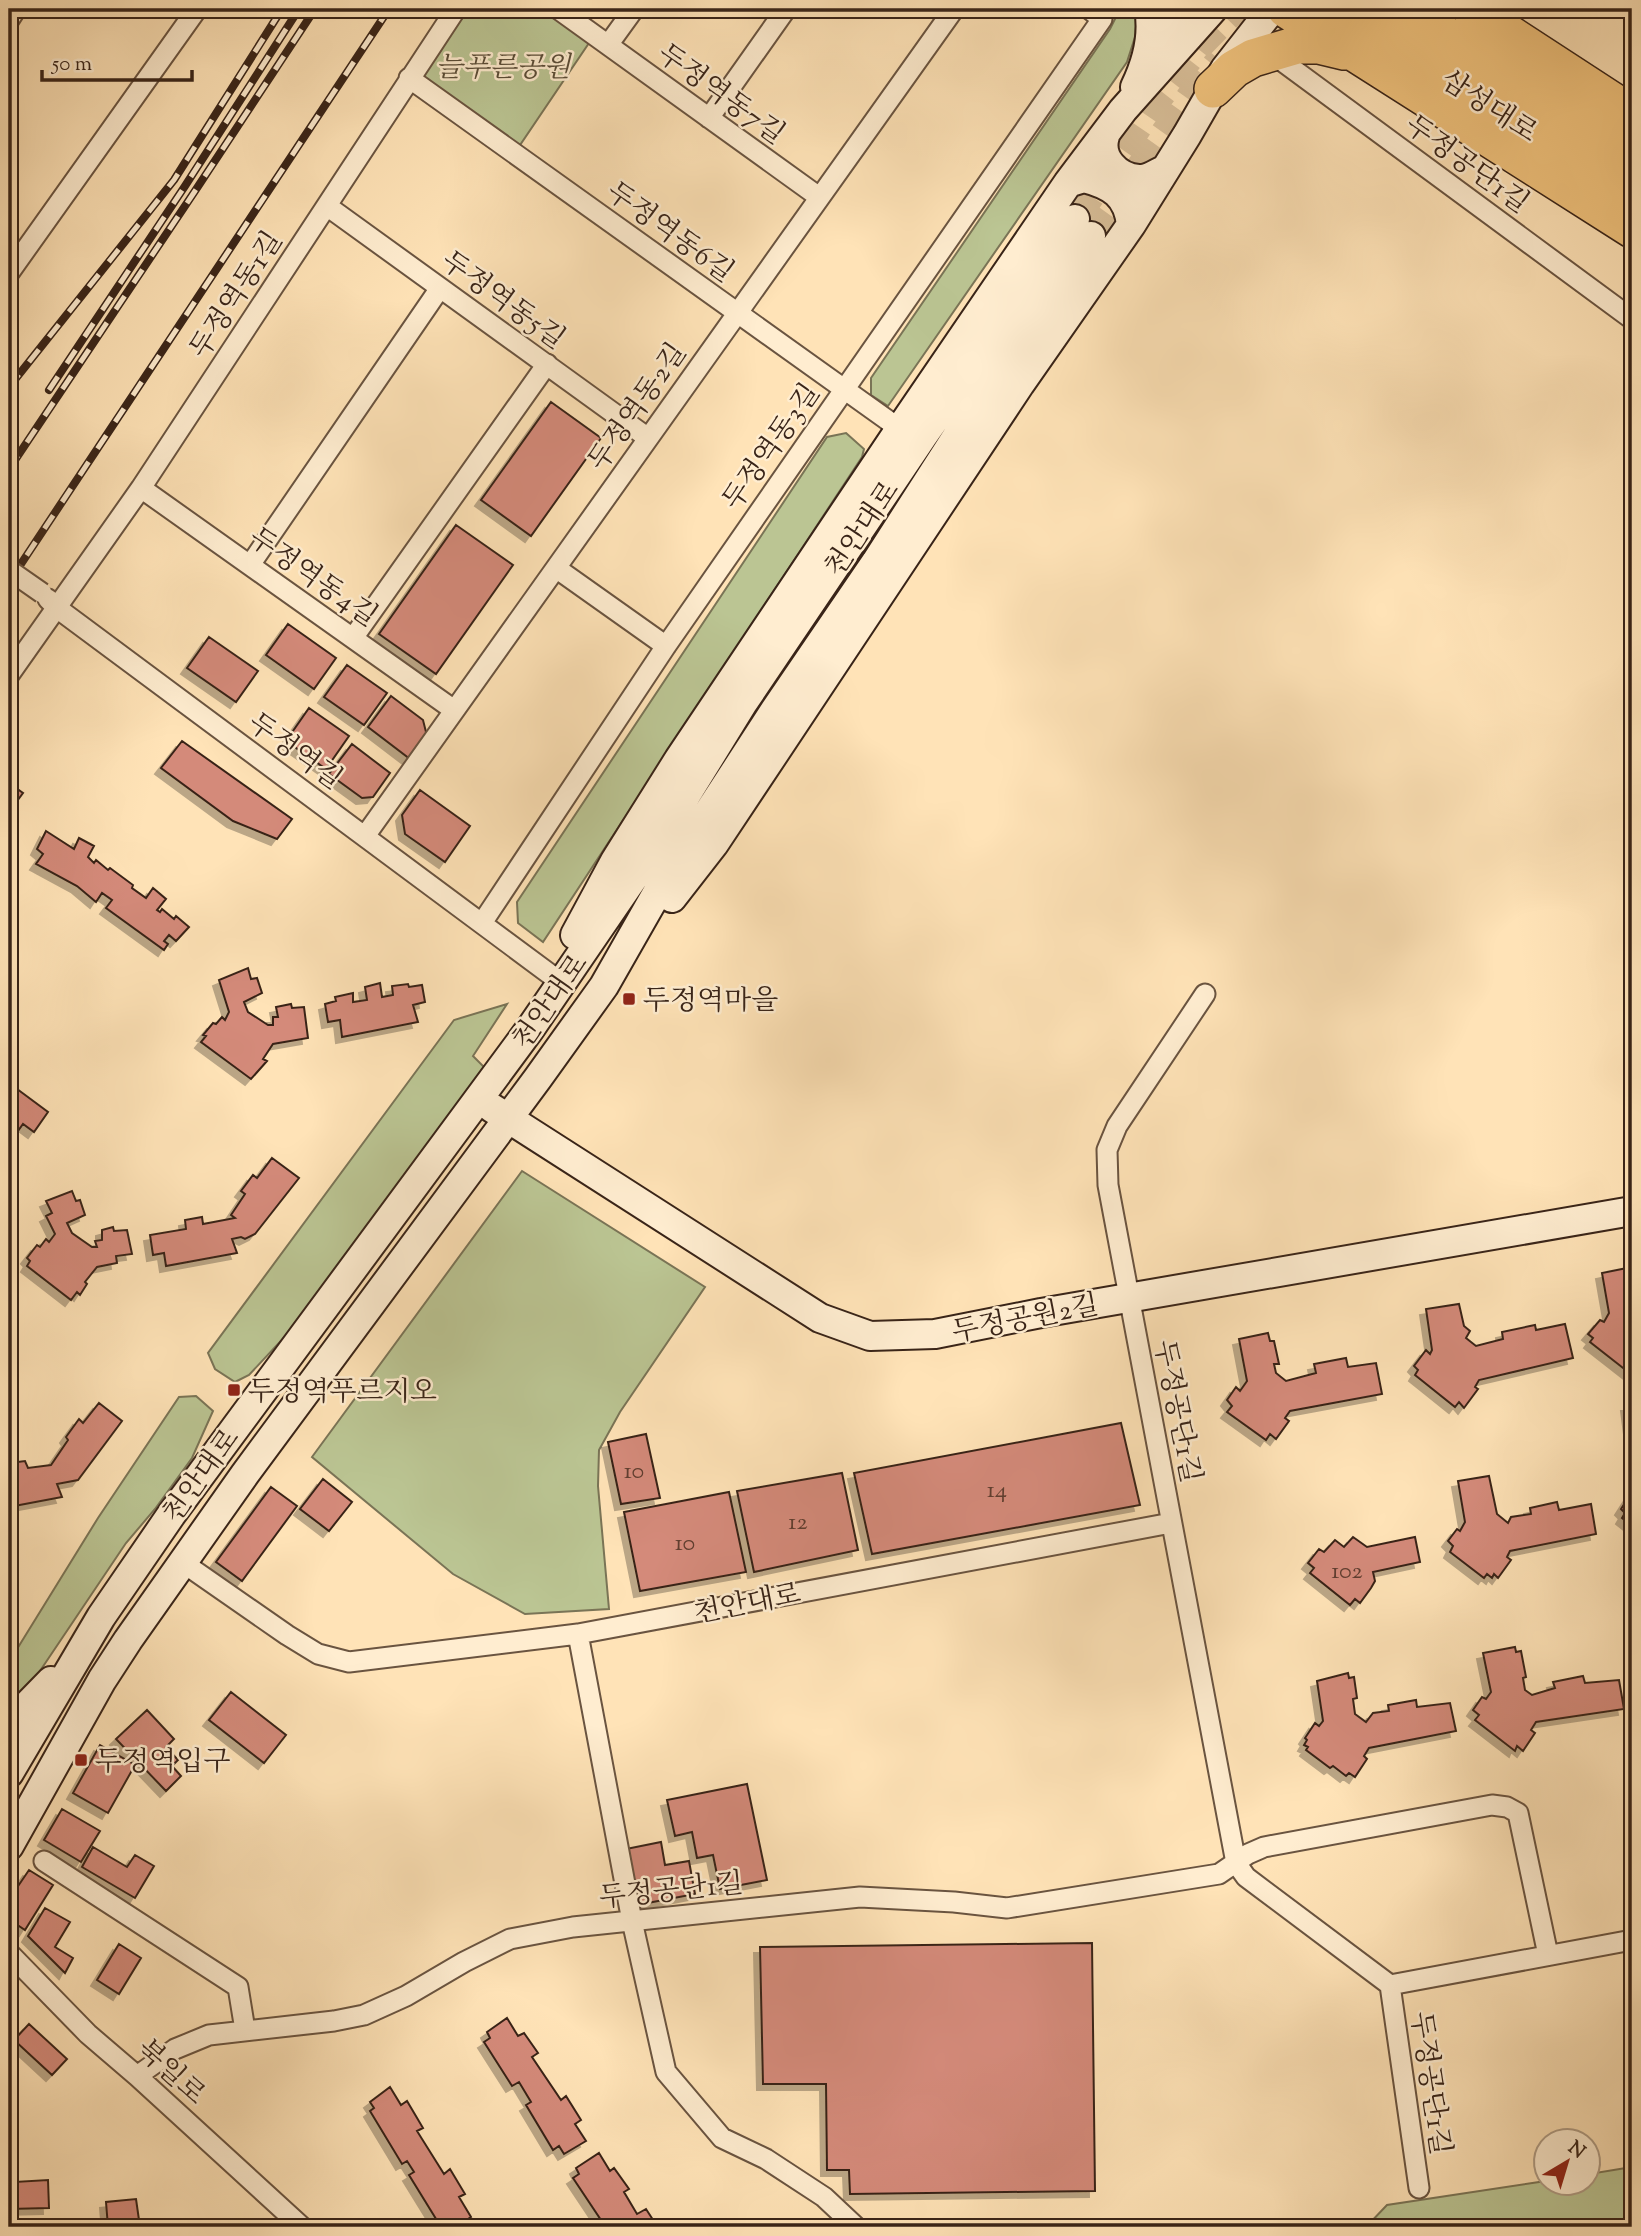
<svg xmlns="http://www.w3.org/2000/svg" width="1641" height="2236" viewBox="0 0 1641 2236" font-family="'Sorts Mill Goudy','Noto Serif KR',serif">
	<style>
		.green { fill: #bbc593; stroke: #7a7456; stroke-width: 2 }
		.building { fill: #d48a7a; stroke: #392418; stroke-width: 2; filter: url(#shadow) }
		.lines { fill: none; stroke-linecap: round; stroke-linejoin: round }
		.secondary-tunnel { stroke: #d7bd97; stroke-width: 28; stroke-dasharray: 28 14; stroke-linecap: butt }
		.street-casing { stroke: #6a5440; stroke-width: 23 }
		.secondary-casing { stroke: #392418; stroke-width: 32 }
		.highway-casing { stroke: #392418; stroke-width: 40 }
		.street { stroke: #ffedd0; stroke-width: 19 }
		.secondary { stroke: #ffedd0; stroke-width: 28 }
		.highway { stroke: #f0c27c; stroke-width: 37 }
		.rail-casing { stroke: #392418; stroke-width: 8 }
		.rail { stroke: #ffedd0; stroke-width: 5; stroke-dasharray: 16; stroke-linecap: butt }
		.street-bridge-casing { stroke: #6a5440; stroke-width: 23; stroke-linecap: butt }
		.street-bridge { stroke: #ffedd0; stroke-width: 19 }
		.poi-dot { fill: #8f2418; stroke: #ffedd0; stroke-width: 2.5 }
		.labels { text-anchor: middle; stroke-width: 5; stroke-linejoin: round; paint-order: stroke }
		.number-label { font-size: 24px; fill: #603e30 }
		.park-label { font-size: 28px; font-style: italic; fill: #5a4c37; stroke: #ffedd0 }
		.street-label { font-size: 28px; fill: #392418; stroke: #ffedd0 }
		.poi-label { font-size: 28px; fill: #392418; stroke: #ffedd0; text-anchor: start }
	</style>
	<defs>
		<filter id="shadow"><feDropShadow dx="-6" dy="6" stdDeviation="0" flood-color="#0004"/></filter>
	</defs>
	<rect width="100%" height="100%" fill="#ffe3b7"/>
	<filter id="stains"><feTurbulence type="fractalNoise" baseFrequency=".00286" numOctaves="4"/><feColorMatrix values="0 0 0 0 .2 0 0 0 0 .09 0 0 0 0 .02 0 0 0 .5 -.17"/></filter>
	<radialGradient id="worn" r=".72"><stop offset=".6" stop-color="#630" stop-opacity="0"/><stop offset="1" stop-color="#630" stop-opacity=".3"/></radialGradient>
	<path class="green" d="M465 9H548L591 40 518 148 419 77Z
		M1110 9H1137L1135 37 1127 62 888 406 871 395V378L1110 29 1115 19Z
		M846 433 864 449 862 457 543 942 518 923 517 902 827 437Z
		M507 1004 473 1056 484 1067 292 1329 249 1375 235 1382 215 1369 208 1353 454 1020Z
		M522 1171 705 1287 620 1412 599 1450 598 1486 609 1609 525 1614 453 1574 312 1457Z
		M196 1396 213 1411 192 1458 155 1509 126 1543 9 1717V1662L98 1518 179 1397Z
		M1632 2167V2227H1366L1387 2205 1546 2181V2184H1588L1589 2174Z"/>
	<path class="building" d="M551 402 601 438 531 536 481 500Z
		M456 525 513 565 436 674 379 634Z
		M288 624 336 658 314 689 266 655Z
		M209 637 258 671 236 702 187 668Z
		M347 665 387 693 364 725 324 697Z
		M391 696 423 720 427 736 410 759 368 727Z
		M309 708 349 736 326 769 286 741Z
		M182 741 292 819 277 839 233 821 161 768Z
		M352 744 390 773 373 797 362 798 329 774Z
		M9 783 23 793 9 812Z
		M420 790 470 826 445 862 405 834 402 815Z
		M46 831 74 849 79 838 94 846 88 857 94 863 96 860 108 870 110 868 133 885 132 888 146 898 153 888 166 899 157 910 160 912 162 909 174 919 176 916 189 927 176 941 169 935 164 941 168 944 164 950 106 908 112 900 102 893 96 902 77 886 36 864 43 854 37 849Z
		M248 968 251 979 257 978 262 993 244 1002 248 1012 268 1025H273V1017H278L276 1007 291 1004 292 1008 304 1007 308 1038 273 1044 263 1059 267 1061 251 1079 201 1042 206 1036 203 1035 213 1023 216 1024 222 1017 225 1020 229 1012 219 980Z
		M380 983 382 997 393 995 392 986 408 984 409 987 422 985 425 1002 413 1005 418 1022 342 1037 340 1020 328 1022 325 1004 336 1001 335 997 353 993V1002L367 1000 365 987Z
		M9 1083 48 1112 34 1132 23 1124 13 1138 9 1134Z
		M272 1158 299 1178 255 1234 245 1239 241 1237 232 1239 237 1253 166 1266 164 1253 153 1255 150 1235 186 1229 185 1220 202 1217 203 1224 235 1218 231 1215 245 1194 241 1191 253 1175 257 1178Z
		M72 1191 76 1201 80 1200 85 1215 67 1223 72 1233 92 1247H97L95 1241 102 1240V1230L113 1227 114 1231 127 1230 132 1254 116 1256 117 1263 97 1267 85 1282 87 1284 80 1295 77 1292 71 1300 27 1266 30 1261 27 1258 37 1245 40 1247 46 1239 49 1242 55 1234 46 1216 52 1213 46 1201Z
		M1632 1267V1375L1590 1342 1593 1338 1588 1334 1600 1320 1604 1322 1609 1313 1602 1273Z
		M1459 1304 1464 1326 1470 1331 1466 1338 1476 1346 1503 1339 1502 1332 1535 1325 1536 1330 1565 1324 1573 1358 1479 1380 1475 1387 1478 1389 1464 1408 1459 1402 1455 1407 1415 1375 1418 1370 1414 1366 1426 1350 1430 1354 1432 1350 1426 1309Z
		M1268 1333 1270 1341H1274L1279 1364H1274L1276 1373 1286 1381 1316 1373 1314 1364 1346 1358 1348 1367 1376 1363 1382 1394 1290 1411 1285 1418 1289 1421 1276 1439 1270 1434 1266 1440 1227 1412 1232 1406 1227 1400 1236 1387 1240 1391 1247 1381 1239 1339Z
		M99 1403 122 1421 78 1480 57 1484 62 1497 9 1507 10 1463 25 1461 28 1468 51 1465 68 1440 66 1437 79 1419 83 1423Z
		M1627 1405H1632V1444Z
		M1121 1423 1140 1505 872 1554 854 1473Z
		M646 1434 660 1498 621 1504 608 1442Z
		M842 1473 858 1550 754 1572 737 1491Z
		M1489 1476 1497 1514 1508 1523 1511 1517 1531 1514 1530 1508 1557 1502 1559 1510 1591 1504 1596 1534 1510 1551 1507 1557 1511 1560 1498 1578 1494 1574 1492 1578 1487 1574 1484 1578 1450 1552 1453 1546 1448 1541 1457 1529 1460 1531 1465 1522 1458 1481Z
		M323 1479 352 1502 329 1531 300 1509Z
		M271 1487 297 1506 242 1581 216 1562Z
		M729 1492 746 1572 640 1591 624 1512Z
		M1630 1495H1632V1526L1622 1518 1625 1513 1621 1509Z
		M1353 1537 1367 1547 1415 1537 1420 1562 1373 1572 1375 1581 1371 1588 1360 1603 1355 1599 1350 1605 1310 1573 1314 1568 1308 1563 1319 1549 1324 1552 1335 1540 1344 1547Z
		M1515 1647 1516 1652 1521 1651 1526 1677 1523 1678 1525 1690 1532 1695 1555 1688 1553 1682 1583 1676 1585 1683 1619 1680 1624 1709 1536 1722 1531 1730 1535 1733 1523 1751 1517 1746 1515 1751 1475 1720 1479 1715 1473 1710 1482 1697 1486 1699 1491 1692 1483 1653Z
		M1348 1673 1349 1678 1354 1677 1357 1698 1353 1699 1355 1714 1366 1722 1373 1713 1389 1711 1388 1705 1416 1700 1417 1707 1450 1703 1456 1731 1369 1748 1364 1756 1367 1759 1355 1777 1349 1773 1346 1776 1333 1766 1330 1768 1306 1750 1308 1747 1304 1745 1307 1740 1305 1738 1315 1723 1319 1726 1323 1721 1317 1681Z
		M231 1692 286 1735 264 1763 209 1720Z
		M147 1710 174 1739 166 1747 178 1760 172 1766 181 1776 166 1791 116 1739Z
		M100 1745 135 1765 108 1813 73 1793Z
		M747 1784 767 1880 720 1889 713 1855 697 1858 692 1832 675 1836 667 1800Z
		M62 1809 100 1831 81 1862 44 1840Z
		M661 1842 665 1865 689 1861 695 1894 637 1905 626 1849Z
		M93 1847 127 1867 135 1855 154 1866 135 1898 82 1867Z
		M29 1870 53 1885 25 1930 16 1924 12 1895Z
		M45 1908 70 1922 55 1947 73 1958 65 1973 28 1936Z
		M1092 1943 1095 2191 850 2194 849 2170H827L826 2084H763L760 1947Z
		M119 1944 141 1958 119 1994 97 1980Z
		M507 2018 518 2036 524 2033 538 2053 532 2057 561 2100 566 2096 581 2120 575 2124 586 2141 564 2154 559 2146 553 2150 526 2105 531 2102 519 2082 512 2086 484 2042 490 2038 487 2032Z
		M29 2024 67 2059 52 2075 14 2040Z
		M390 2087 401 2105 407 2101 423 2128 417 2131 444 2174 450 2169 465 2194 459 2197 471 2217 455 2227H441L409 2175 414 2172 407 2161 402 2164 370 2111 374 2108 370 2102Z
		M599 2153 610 2171 614 2168 629 2189 624 2192 637 2214 646 2209 657 2226 663 2223 665 2227H629L625 2222 617 2227 611 2222 605 2226 573 2178 579 2174 576 2168Z
		M9 2165H14L15 2182 48 2180 49 2208 9 2209Z
		M136 2199 140 2227H108L106 2202Z"/>
	<g class="lines">
		<path class="secondary-tunnel" d="M1075 219 1154 104 1200 45 1235 9
			M1091 236 1193 93 1220 60"/>
		<g class="street-casing">
			<path id="street" d="M558 9 819 197
				M9 20 16 9
				M608 45 634 9
				M1271 53 1632 319
				M409 78 900 429
				M709 118 786 9
				M327 206 648 438
				M9 273 197 9
				M141 488 454 710
				M250 565 440 288
				M556 568 666 646
				M48 599 57 608 551 975
				M353 638 547 364
				M9 675 141 488 456 9
				M365 836 954 9
				M482 923 666 646 1102 19 1089 9
				M1205 994 1117 1126 1107 1150 1108 1185 1236 1863 1246 1877 1390 1985 1419 2188
				M182 1562 287 1635 318 1654 349 1662 578 1634 1171 1523
				M578 1634 632 1921 666 2072 722 2138 766 2159 824 2197 856 2227
				M44 1861 238 1987 245 2030
				M9 1953 88 2034 137 2076 302 2227
				M1390 1985 1632 1940
				M137 2076 175 2049 209 2035 334 2021 364 2015 406 1996 464 1962 510 1939 573 1927 860 1897 954 1902 1007 1908 1219 1874 1248 1854 1264 1847 1492 1805 1507 1807 1518 1813 1548 1955"/>
		</g>
		<g class="secondary-casing">
			<path id="secondary" d="M1176 48 1178 9
				M1135 87C1147 62 1154 36 1149 9
				M1105 136C1098 157 1117 178 1139 179 1148 180 1158 172 1166 169
				M1068 183 1084 178C1111 185 1128 195 1131 225
				M672 898 714 844 1020 384 1131 225 1187 135 1225 69 1272 9
				M575 935 615 861 679 759 900 429 1068 183 1123 110 1213 9
				M492 1108 820 1318 870 1336 935 1334 1041 1313 1632 1211
				M9 1724 51 1681
				M9 1773 101 1617 171 1515 530 1029 651 852 743 703 923 436 1075 219
				M9 1846 102 1680 128 1640 245 1474 538 1078 604 986 665 879 775 710 876 562 997 374 1091 236"/>
		</g>
		<g class="highway-casing">
			<path id="highway" d="M1286 9 1632 229
				M1341 9 1632 197
				M1405 9 1632 155
				M1471 9 1632 114
				M1213 89 1234 69 1253 58 1297 45H1319L1344 51"/>
		</g>
		<use href="#street" class="street"/>
		<use href="#secondary" class="secondary"/>
		<use href="#highway" class="highway"/>
		<g class="rail-casing">
			<path id="rail" d="M9 387 174 180 282 9
				M49 390 185 186 299 9
				M9 469 195 191 315 9
				M9 582 389 9"/>
		</g>
		<use href="#rail" class="rail"/>
		<g class="street-bridge-casing">
			<path id="street-bridge" d="M9 570 42 593"/>
		</g>
		<use href="#street-bridge" class="street-bridge"/>
	</g>
	<g class="poi-dot">
		<rect x="622" y="992" width="14" height="14" rx="3.5"/>
		<rect x="227" y="1383" width="14" height="14" rx="3.5"/>
		<rect x="74" y="1753" width="14" height="14" rx="3.5"/>
	</g>
	<g class="labels">
		<g class="number-label">
			<text x="634" y="1478">10</text>
			<text x="997" y="1497">14</text>
			<text x="798" y="1529">12</text>
			<text x="685" y="1550">10</text>
			<text x="1347" y="1578">102</text>
		</g>
		<g class="park-label">
			<text x="503" y="76">늘푸른공원</text>
		</g>
		<g class="street-label">
			<text transform="translate(722 93) rotate(36)" y="10">두정역동7길</text>
			<text transform="translate(1490 105) rotate(33)" y="10">삼성대로</text>
			<text transform="translate(1468 163) rotate(36)" y="10">두정공단1길</text>
			<text transform="translate(671 231) rotate(36)" y="10">두정역동6길</text>
			<text transform="translate(235 294) rotate(-57)" y="10">두정역동1길</text>
			<text transform="translate(504 299) rotate(36)" y="10">두정역동5길</text>
			<text transform="translate(636 406) rotate(-55)" y="10">두정역동2길</text>
			<text transform="translate(770 446) rotate(-55)" y="10">두정역동3길</text>
			<text transform="translate(861 528) rotate(-56)" y="10">천안대로</text>
			<text transform="translate(314 576) rotate(35)" y="10">두정역동4길</text>
			<text transform="translate(296 750) rotate(36)" y="10">두정역길</text>
			<text transform="translate(549 1001) rotate(-55)" y="10">천안대로</text>
			<text transform="translate(1025 1317) rotate(-11)" y="10">두정공원2길</text>
			<text transform="translate(1179 1411) rotate(79)" y="10">두정공단1길</text>
			<text transform="translate(200 1475) rotate(-54)" y="10">천안대로</text>
			<text transform="translate(747 1602) rotate(-11)" y="10">천안대로</text>
			<text transform="translate(671 1889) rotate(-6)" y="10">두정공단1길</text>
			<text transform="translate(172 2071) rotate(42)" y="10">북일로</text>
			<text transform="translate(1432 2083) rotate(82)" y="10">두정공단1길</text>
		</g>
		<g class="poi-label">
			<text x="643" y="1009">두정역마을</text>
			<text x="248" y="1400">두정역푸르지오</text>
			<text x="95" y="1770">두정역입구</text>
		</g>
	</g>
	<rect width="1641" height="2236" fill="none" stroke="#ffe3b7" stroke-width="35"/>
	<rect x="10" y="10" width="1620" height="2215" fill="none" stroke="#392418" stroke-width="3.5"/>
	<rect x="18" y="18" width="1606" height="2201" fill="none" stroke="#392418" stroke-width="2"/>
	<g transform="translate(1567 2162) rotate(38)"><circle r="33" fill="#ffedd0" stroke="#b09d86" stroke-width="2"/>
	<path d="M0-5L12 26L0 18L-12 26Z" fill="#8f2418"/>
	<text y="-10" font-size="19" font-weight="bold" text-anchor="middle" fill="#392418">N</text>
	</g>
	<path d="M42 70v10h150v-10" fill="none" stroke="#392418" stroke-width="3.5"/>
	<text x="52" y="70" font-size="21" fill="#392418" stroke="#ffedd0" stroke-width="5" paint-order="stroke">50 m</text>
	<rect width="100%" height="100%" filter="url(#stains)"/>
	<rect width="100%" height="100%" fill="url(#worn)"/>
</svg>
